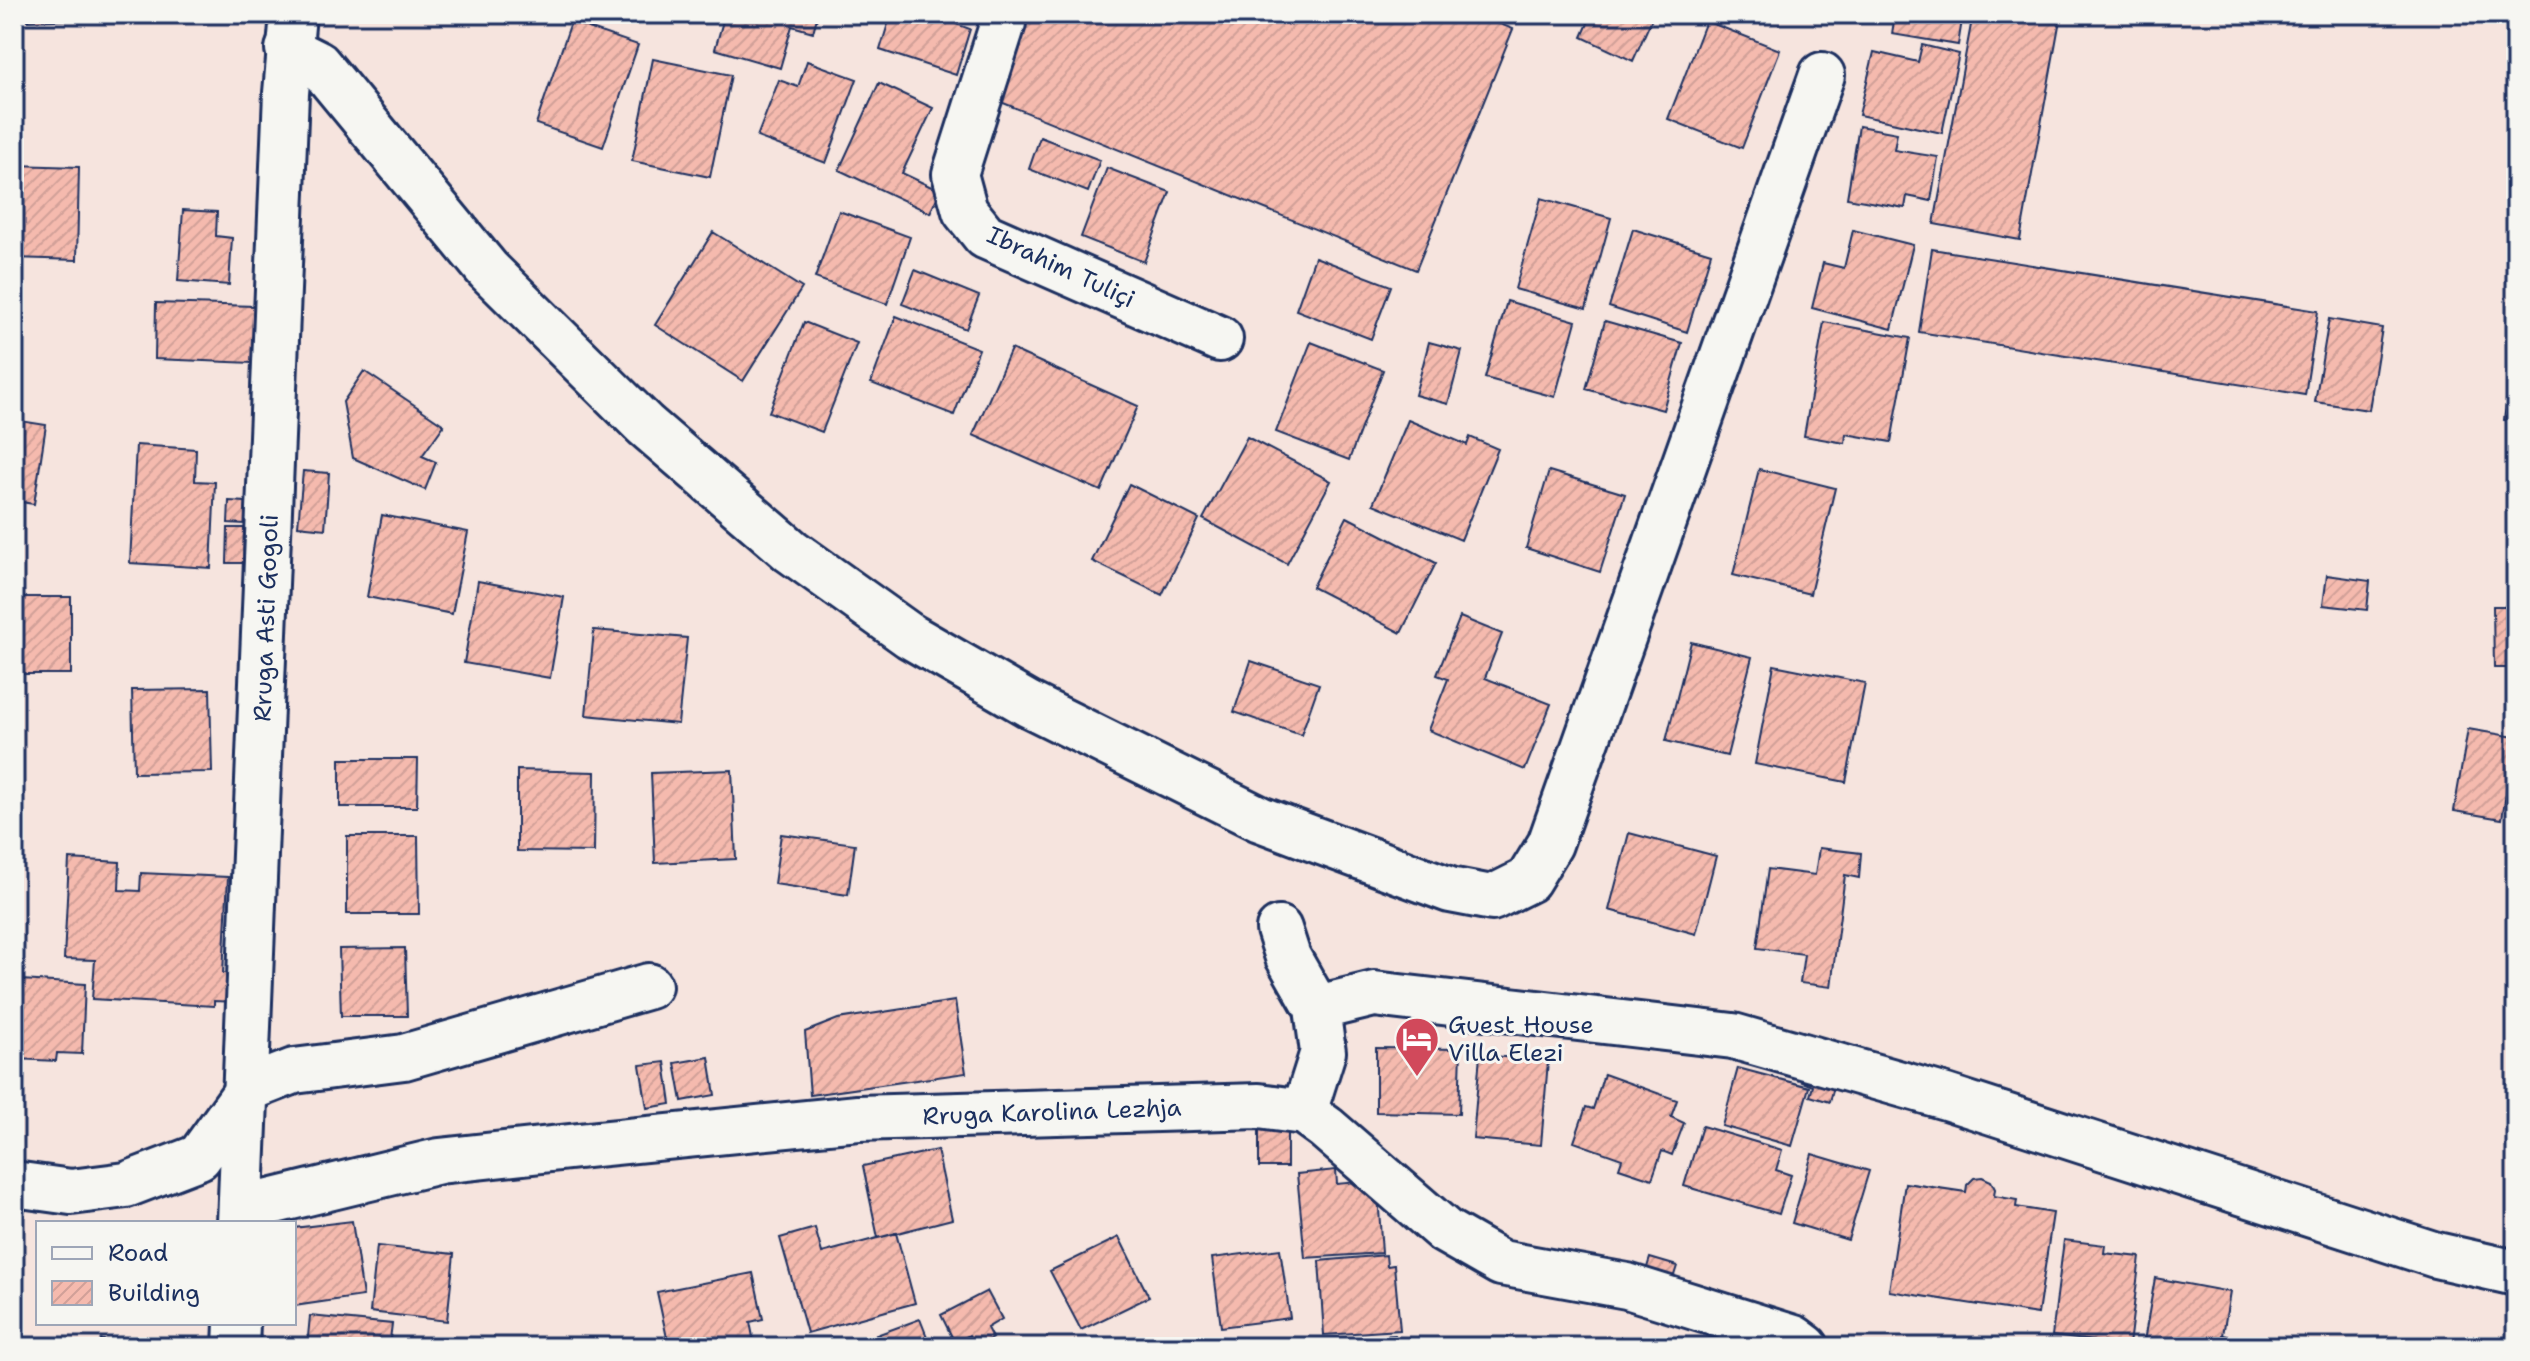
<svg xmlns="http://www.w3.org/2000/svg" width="2530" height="1361" viewBox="0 0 2530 1361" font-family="'Shantell Sans',sans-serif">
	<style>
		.building { fill: url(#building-hatch); stroke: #1b2f5e; stroke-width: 2 }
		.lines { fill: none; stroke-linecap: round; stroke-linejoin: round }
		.street-casing { stroke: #1b2f5e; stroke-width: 50 }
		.secondary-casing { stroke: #1b2f5e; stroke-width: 50 }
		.street { stroke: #f6f6f2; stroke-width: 44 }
		.secondary { stroke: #f6f6f2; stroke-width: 44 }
		.labels { text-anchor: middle; stroke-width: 6; stroke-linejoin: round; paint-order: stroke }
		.street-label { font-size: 24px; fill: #1b2f5e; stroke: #f6f6f2 }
		.poi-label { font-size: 24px; fill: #1b2f5e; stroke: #f6f6f2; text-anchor: start }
	</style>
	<defs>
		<pattern id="building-hatch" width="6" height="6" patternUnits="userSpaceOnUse" patternTransform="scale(2)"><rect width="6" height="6" fill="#f5baae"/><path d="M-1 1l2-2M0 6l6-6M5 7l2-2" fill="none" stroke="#d1a098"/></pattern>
	</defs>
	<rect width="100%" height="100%" fill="#f6e4de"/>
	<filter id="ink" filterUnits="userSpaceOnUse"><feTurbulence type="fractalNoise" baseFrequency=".0125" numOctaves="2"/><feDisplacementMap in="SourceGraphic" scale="16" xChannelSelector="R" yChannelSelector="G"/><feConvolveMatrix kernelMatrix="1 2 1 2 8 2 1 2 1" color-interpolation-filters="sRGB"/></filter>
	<g filter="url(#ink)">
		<path class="building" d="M28 14H97V19L28 21Z
			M725 14H818L813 32 792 26 780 68 715 49Z
			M891 14H959L956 24 970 29 956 75 880 50Z
			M1019 14H1475L1513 29 1416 270 986 96Z
			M1592 14H1654L1633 61 1582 37Z
			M1895 14H1963L1958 45 1892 34Z
			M1973 14H2061L2020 240 1934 224Z
			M1706 21 1780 50 1742 148 1668 119Z
			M571 22 638 45 603 147 536 124Z
			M1922 45 1959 54 1942 133 1859 115 1874 52 1918 62Z
			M653 59 731 75 710 177 632 161Z
			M807 61 857 79 826 163 757 137 779 80 798 87Z
			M879 83 933 108 902 173 940 191 930 213 839 170Z
			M1859 126 1897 133 1894 150 1938 157 1931 201 1907 196 1905 208 1847 198Z
			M1040 137 1100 160 1088 192 1029 169Z
			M14 165 79 167 77 260 14 258Z
			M1107 168 1170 192 1144 262 1081 237Z
			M1541 198 1611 218 1586 309 1515 289Z
			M183 210 217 212 216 236 232 238 229 285 178 281Z
			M839 211 910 237 887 304 815 278Z
			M1633 229 1711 253 1687 332 1609 307Z
			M1853 230 1913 245 1892 329 1812 308 1823 263 1844 268Z
			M713 232 802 288 743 381 655 325Z
			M1932 249 2318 311 2305 395 1919 332Z
			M1315 257 1391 286 1371 339 1296 310Z
			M915 270 979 296 966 329 902 304Z
			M1507 301 1576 321 1555 397 1485 378Z
			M156 303 255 306 253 363 155 359Z
			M896 316 979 349 954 415 871 383Z
			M2329 319 2382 328 2369 410 2315 402Z
			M1605 321 1682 343 1663 410 1586 389Z
			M804 322 857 343 822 432 769 412Z
			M1824 322 1910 338 1891 442 1846 434 1845 443 1804 436Z
			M1311 342 1383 370 1349 460 1276 432Z
			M1429 342 1462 351 1448 404 1415 395Z
			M1011 349 1138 406 1101 491 973 435Z
			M364 371 444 425 422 456 436 462 425 490 353 458 343 402Z
			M2508 391 2516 392V422L2504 420Z
			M14 420 46 425 34 504 14 501Z
			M1408 420 1467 445 1470 437 1498 449 1461 540 1373 504Z
			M1247 437 1331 481 1287 564 1203 519Z
			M136 445 196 449 195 481 215 482 211 568 130 563Z
			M1759 469 1835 488 1810 594 1733 575Z
			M303 471 329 473 325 529 298 526Z
			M1549 471 1625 494 1600 572 1526 548Z
			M1129 484 1199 519 1162 595 1092 561Z
			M229 501 246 502 245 524 228 523Z
			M382 515 468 532 452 614 367 597Z
			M1347 517 1436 563 1401 633 1312 587Z
			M228 528H244L243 563H227Z
			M2327 575 2370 581 2367 610 2323 605Z
			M478 581 564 597 550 678 464 663Z
			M14 597H71V674H14Z
			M2493 606H2516V668H2494Z
			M1460 617 1502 634 1485 678 1551 704 1525 770 1428 730 1448 679 1437 675Z
			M594 630 687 638 678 724 586 715Z
			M1691 642 1752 657 1727 756 1666 741Z
			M1251 661 1319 684 1301 735 1234 712Z
			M1774 665 1865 683 1846 782 1755 764Z
			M210 689 212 772 134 773 132 690Z
			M2468 729 2515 737 2502 819 2454 811Z
			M340 759H418L417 807H340Z
			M517 770 595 772 594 852 517 851Z
			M732 770 736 859 655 863 651 773Z
			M1629 833 1716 856 1696 934 1609 910Z
			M781 834 855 844 848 895 774 884Z
			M347 836H418L419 914H347Z
			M1819 848 1861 853 1859 878 1845 875 1831 987 1800 983 1804 954 1757 948 1768 869 1815 875Z
			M69 859 120 862 119 890 140 891 141 873 228 877 223 973 239 974 237 1002 214 1001V1006L92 999 95 960 64 959Z
			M2516 907V944L2512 943Z
			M405 948 407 1016H341L339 949Z
			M21 980 85 984 82 1054 57 1053 56 1061 17 1059Z
			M955 1001 966 1073 810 1095 805 1032 838 1019Z
			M1376 1048 1461 1049 1459 1114 1376 1112Z
			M1480 1055 1548 1061 1541 1145 1473 1139Z
			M709 1057 715 1095 682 1101 675 1063Z
			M665 1062 671 1104 647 1108 640 1065Z
			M1808 1062 1838 1071 1830 1102 1810 1096 1813 1086 1802 1082Z
			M1738 1068 1809 1087 1792 1146 1722 1126Z
			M1604 1074 1677 1100 1671 1117 1684 1123 1672 1155 1662 1151 1652 1179 1619 1168 1622 1159 1574 1142 1586 1107 1593 1109Z
			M1702 1126 1782 1150 1776 1170 1791 1175 1779 1214 1684 1186Z
			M1259 1130H1287V1167H1259Z
			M937 1150 952 1219 878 1238 863 1166Z
			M1812 1154 1869 1171 1848 1240 1792 1223Z
			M1336 1170 1337 1184 1377 1180 1382 1253 1305 1258 1297 1174Z
			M1982 1177 1991 1181 1995 1189 1994 1196 2017 1200 2016 1207 2053 1213 2038 1314 1889 1291 1905 1183 1966 1192 1967 1185 1974 1178Z
			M352 1221 363 1296 294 1306V1228Z
			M815 1228 822 1253 896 1233 915 1303 807 1333 780 1238Z
			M1119 1237 1149 1297 1081 1330 1050 1271Z
			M2064 1240 2105 1245 2104 1253 2140 1257 2129 1345 2052 1336Z
			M377 1246 454 1254 447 1321 370 1312Z
			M1280 1249 1290 1318 1221 1327 1212 1258Z
			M1386 1255 1387 1266 1394 1265 1400 1330 1324 1335 1319 1261Z
			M1650 1258 1677 1266 1670 1288 1643 1280Z
			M753 1273 763 1319 750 1322 755 1347H669L657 1292Z
			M2155 1278 2230 1292 2223 1335 2233 1337 2232 1347H2143Z
			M987 1291 1002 1319 987 1328 992 1338 976 1347 969 1335 955 1343 941 1315Z
			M310 1316 392 1324 389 1347H307Z
			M920 1319 931 1347H844Z
			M1395 1335 1396 1347H1328L1327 1340Z
			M101 1339 122 1347H98Z"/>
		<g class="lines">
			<g class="street-casing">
				<path id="street" d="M1003 14V23L955 174 965 211 985 236 1220 339
					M288 49 318 64 488 270 645 425 791 551 910 636 1028 704 1260 819 1450 890 1492 898 1528 880 1550 844 1822 75
					M1279 929 1288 957 1317 1008 1323 1052 1304 1112
					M1317 1008 1374 994 1733 1036 1946 1097 2436 1255 2516 1273
					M14 1184 71 1192 126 1185 199 1157 248 1089 294 1071 404 1057 649 986
					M241 1209 439 1161 597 1144 858 1118 1259 1106 1304 1112 1326 1128 1445 1231 1501 1263 1627 1286 1794 1338 1806 1347"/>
			</g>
			<g class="secondary-casing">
				<path id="secondary" d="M240 1223 286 93 293 14
					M236 1347 237 1323"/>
			</g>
			<use href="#street" class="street"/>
			<use href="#secondary" class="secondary"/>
		</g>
	</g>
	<defs>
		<g id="hotel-pin" transform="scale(2.3)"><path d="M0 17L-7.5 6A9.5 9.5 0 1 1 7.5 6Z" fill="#d1495b" stroke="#f6f6f2"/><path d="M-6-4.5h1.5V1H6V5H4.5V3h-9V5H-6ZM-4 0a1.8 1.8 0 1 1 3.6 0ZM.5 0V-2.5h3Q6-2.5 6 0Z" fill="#fff"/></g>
	</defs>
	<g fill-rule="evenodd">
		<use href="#hotel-pin" x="1417" y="1039"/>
	</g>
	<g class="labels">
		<g class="street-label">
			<text transform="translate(1061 267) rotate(25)" y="8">Ibrahim Tuliçi</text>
			<text transform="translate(266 618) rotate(-88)" y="8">Rruga Asti Gogoli</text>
			<text transform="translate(1052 1112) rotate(-2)" y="8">Rruga Karolina Lezhja</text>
		</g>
		<g class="poi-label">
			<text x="1448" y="1033">Guest House<tspan x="1448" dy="28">Villa Elezi</tspan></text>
		</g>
	</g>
	<rect width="2530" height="1361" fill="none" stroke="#f6f6f2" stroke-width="48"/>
	<rect x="24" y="24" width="2482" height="1313" fill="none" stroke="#1b2f5e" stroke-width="3" filter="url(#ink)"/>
	<rect x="36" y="1221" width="260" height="104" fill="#f6f6f2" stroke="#9ea6b7" stroke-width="2"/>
	<rect x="52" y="1247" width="40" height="12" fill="#f6f6f2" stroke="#9ea6b7" stroke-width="2"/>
	<text x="108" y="1261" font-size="24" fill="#1b2f5e">Road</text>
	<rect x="52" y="1281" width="40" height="24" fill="url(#building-hatch)" stroke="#9ea6b7" stroke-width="2"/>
	<text x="108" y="1301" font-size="24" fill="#1b2f5e">Building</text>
</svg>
